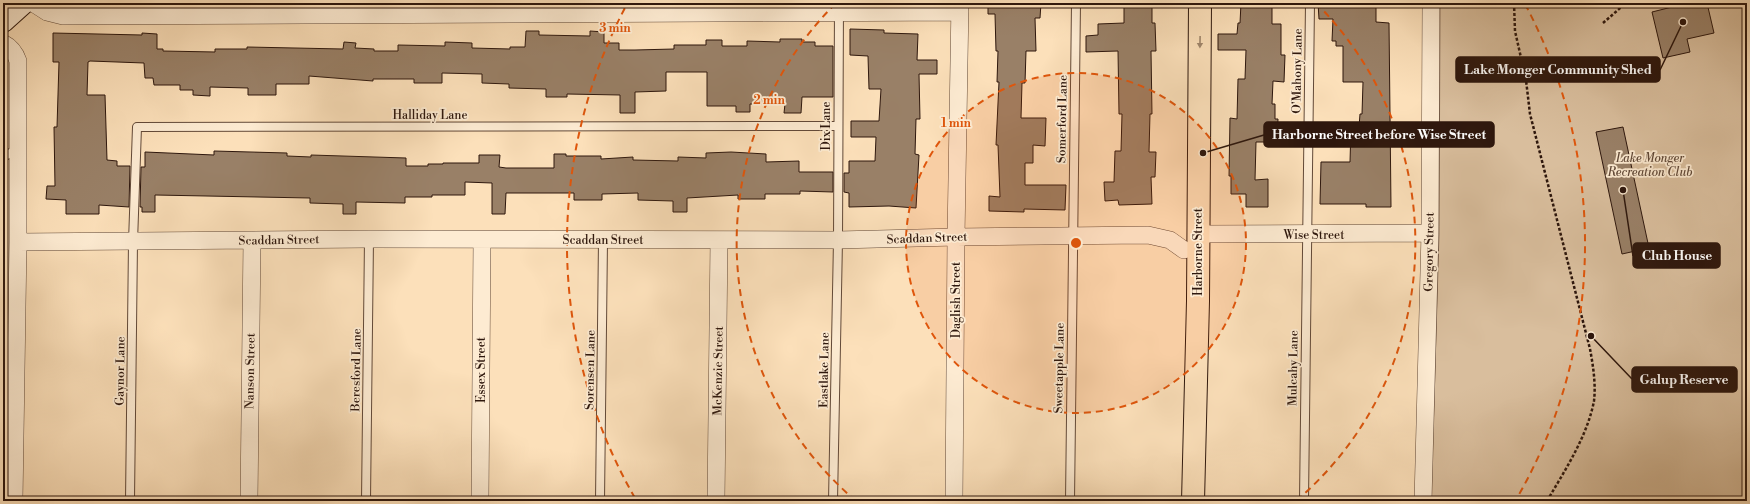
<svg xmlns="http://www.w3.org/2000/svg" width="1750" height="504" viewBox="0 0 1750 504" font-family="'Libre Bodoni',serif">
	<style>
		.green { fill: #d9be9d; stroke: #846a55 }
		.building { fill: #998067; stroke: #2e170d }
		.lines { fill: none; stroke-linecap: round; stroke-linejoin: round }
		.service-casing { stroke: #624938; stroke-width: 10 }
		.minor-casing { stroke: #624938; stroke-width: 18 }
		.secondary-casing { stroke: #2e170d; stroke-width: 24 }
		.primary-casing { stroke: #2e170d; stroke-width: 24 }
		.path { stroke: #2e170d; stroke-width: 2.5; stroke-dasharray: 3 2; stroke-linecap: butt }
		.service { stroke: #fdebd2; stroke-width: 8 }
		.minor { stroke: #fdebd2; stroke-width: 17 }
		.secondary { stroke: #fdebd2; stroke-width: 22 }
		.primary { stroke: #fce0ba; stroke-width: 22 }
		.oneway { fill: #9f866c }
		.ring { fill: none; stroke: #df560c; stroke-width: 2; stroke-dasharray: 7 5 }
		.labels { text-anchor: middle; stroke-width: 3.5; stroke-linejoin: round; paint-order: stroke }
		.street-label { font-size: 12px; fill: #2e170d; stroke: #fdebd2 }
		.park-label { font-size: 12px; font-style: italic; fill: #614938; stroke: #fdebd2 }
		.centre { fill: #df560c; stroke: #fdebd2; stroke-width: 2 }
		.ring-label { font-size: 12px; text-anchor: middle; font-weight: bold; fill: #df560c; stroke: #fdebd2; stroke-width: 3.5; stroke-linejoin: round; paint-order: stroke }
		.leader { fill: none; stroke: #2e170d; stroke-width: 1.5 }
		.callout-dot { fill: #2e170d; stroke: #fdebd2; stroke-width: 1.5 }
		.callout { fill: #2e170d; stroke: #2e170d; stroke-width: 1.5 }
		.callout-label { font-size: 13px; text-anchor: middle; font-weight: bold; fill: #fff }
	</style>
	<rect width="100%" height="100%" fill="#fce0ba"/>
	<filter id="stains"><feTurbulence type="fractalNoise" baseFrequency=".005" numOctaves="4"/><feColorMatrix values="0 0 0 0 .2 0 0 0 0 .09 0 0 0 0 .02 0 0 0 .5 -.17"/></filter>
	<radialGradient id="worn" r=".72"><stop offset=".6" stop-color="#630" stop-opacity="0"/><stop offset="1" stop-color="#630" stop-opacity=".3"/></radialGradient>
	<path class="green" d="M1440 3H1747V501H1431L1439 234Z"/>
	<path class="building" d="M988 3H1041L1040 18H1035L1036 51H1026L1025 83H1022L1021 118H1046L1045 146 1033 145V163H1025V185H1066L1065 210 1024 209V212L989 211V196L1000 197 998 145H996L999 82H997L998 51H996L995 14H988Z
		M1124 3H1152V23H1155L1156 51H1151L1152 114H1150L1149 152H1156L1155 177H1151L1152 204 1119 205 1118 200 1105 201 1104 182H1114L1115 151H1121L1122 114H1119L1118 51 1086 52V36L1098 35V24L1124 23Z
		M1241 3H1272V24H1281V55H1285L1284 82 1273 81 1272 104H1275V119H1278L1277 142H1256L1255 180 1268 179V207H1246V194H1231V176H1229L1230 118 1237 119 1238 79H1245L1246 50H1218V34H1237L1238 23H1240Z
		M1318 3H1376V22L1389 23 1391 207H1366V204H1320L1321 162H1350L1351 127H1359L1360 114H1362L1363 82H1343V46H1336V41H1332L1333 19H1319Z
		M1688 3H1707L1714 33 1687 39 1690 52 1663 58 1652 12Z
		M850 29 884 30V33L918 34 917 60H937V74H919L920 119H916L915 154 919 155 916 208 889 206 849 207V193L844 192V173H849V161H875L876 137H851V121H879L881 89H869L868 56 850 55Z
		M526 31H539V35L590 36V31L604 32V43H619V50H635L674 49V45H706V40H722V46H747V41L780 42V39H802V42H815V46H833V97H802L801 113H784L785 104H750V112H736V106H707V72H666V91L635 92V113H620V95L567 94V97H546V89L509 88V84L482 83V74L442 73V83H414V79H373V81L309 76V84H276V95H248V88L210 87V96L193 95V90H180V85H154L153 78H145L144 63 90 61 88 62 87 95H105L107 160 117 161V166H130L129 207 99 205V214H66V200L46 199 47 186H55L54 127H57L59 62H53V33L142 35V33L157 34V49H163V51L215 52V49H247V47L343 49 344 42 356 43 355 48 374 49V51H398V45L445 46V42L472 43V48L510 49V47H525Z
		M1623 127 1649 248 1622 254 1596 132Z
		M214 151 287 153V156L311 157V155L406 158V166H428V164H443V163H479V155H500L499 167 506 168H554V154H566V156H601V159L633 157V160L678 161V157L706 158V153L731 152 766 154V162L799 161V172H833V192L800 191V194H765V199H738V195L687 198V212H673V201L638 200V193L602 194V200H574V193H506L505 214H492V183L465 182V195H432V197H405V203L356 202V214H343V204L310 203V198L155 195V212H142V207H140L141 167H145V152L214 155Z"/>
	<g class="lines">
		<g class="service-casing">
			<path id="service" d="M168 3V15
				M3 157 18 149
				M130 501 133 242 137 127 838 126
				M366 501 369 239
				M600 501 603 240
				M833 501 838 240 839 3
				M1070 501 1076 3
				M1304 501 1310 3"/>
		</g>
		<g class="minor-casing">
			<path id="minor" d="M33 3 47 12 63 16 960 12
				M63 3 67 5 73 15
				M3 43C11 47 15 52 18 61V242L14 501
				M1198 234 1430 233
				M18 242 369 239 838 240 956 237 1148 235 1170 240 1184 250
				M249 501 252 241
				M480 501 482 240
				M716 501 719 241
				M954 501 956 237 960 3
				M1423 501 1430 233 1431 3"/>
		</g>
		<g class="secondary-casing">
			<path id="secondary" d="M3 21 23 3"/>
		</g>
		<g class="primary-casing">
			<path id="primary" d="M1193 501 1198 301 1200 3"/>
		</g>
		<path class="path" d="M1514 3 1515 31 1526 80 1530 114 1590 349C1593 365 1596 384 1594 401 1587 437 1565 470 1547 501
			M1603 23 1626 3"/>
		<use href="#service" class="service"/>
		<use href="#minor" class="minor"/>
		<use href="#secondary" class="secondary"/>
		<use href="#primary" class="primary"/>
	</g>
	<defs><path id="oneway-solid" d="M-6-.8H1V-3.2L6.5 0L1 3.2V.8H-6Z"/></defs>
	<use class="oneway" href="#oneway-solid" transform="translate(1200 42) rotate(91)"/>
	<circle cx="1076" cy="243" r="170" fill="#df560c" fill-opacity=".12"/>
	<g class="ring">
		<circle cx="1076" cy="243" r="170"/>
		<path d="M856 501A339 339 0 0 1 836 3M1316 3A339 339 0 0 1 1296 501"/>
		<path d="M635 498A509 509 0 0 1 627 4M1525 4A509 509 0 0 1 1517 498"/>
	</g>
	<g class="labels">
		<g class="street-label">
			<text transform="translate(1297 71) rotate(-89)" y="4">O'Mahony Lane</text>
			<text x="430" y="119">Halliday Lane</text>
			<text transform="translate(1062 119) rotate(-89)" y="4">Somerford Lane</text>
			<text transform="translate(826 126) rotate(-90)" y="4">Dix Lane</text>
			<text x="1314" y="239">Wise Street</text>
			<text transform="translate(927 238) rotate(-2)" y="4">Scaddan Street</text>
			<text transform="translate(279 240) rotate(-1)" y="4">Scaddan Street</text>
			<text x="603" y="244">Scaddan Street</text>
			<text transform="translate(1198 252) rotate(-90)" y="4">Harborne Street</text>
			<text transform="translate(1429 252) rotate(-89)" y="4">Gregory Street</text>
			<text transform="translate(956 300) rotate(-90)" y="4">Daglish Street</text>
			<text transform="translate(1059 368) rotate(-89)" y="4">Sweetapple Lane</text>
			<text transform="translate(1293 368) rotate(-89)" y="4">Mulcahy Lane</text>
			<text transform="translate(356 370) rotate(-89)" y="4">Beresford Lane</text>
			<text transform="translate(481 370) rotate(-90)" y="4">Essex Street</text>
			<text transform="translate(590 370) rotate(-89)" y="4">Sorensen Lane</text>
			<text transform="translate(824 370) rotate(-89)" y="4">Eastlake Lane</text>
			<text transform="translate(120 371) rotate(-89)" y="4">Gaynor Lane</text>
			<text transform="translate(250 371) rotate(-89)" y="4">Nanson Street</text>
			<text transform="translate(718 371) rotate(-89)" y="4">McKenzie Street</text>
		</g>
		<g class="park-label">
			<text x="1650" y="162">Lake Monger<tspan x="1650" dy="14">Recreation Club</tspan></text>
		</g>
	</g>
	<circle cx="1076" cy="243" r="6" class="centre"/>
	<g class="ring-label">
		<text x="615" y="32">3 min</text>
		<text x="769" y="104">2 min</text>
		<text x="956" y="127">1 min</text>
	</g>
	<path class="leader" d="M1683 22L1660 70M1203 153L1264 135M1623 190L1633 256M1591 336L1632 379"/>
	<g class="callout-dot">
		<circle cx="1683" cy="22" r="4"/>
		<circle cx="1203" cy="153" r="4"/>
		<circle cx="1623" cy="190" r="4"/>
		<circle cx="1591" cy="336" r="4"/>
	</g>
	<g class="callout">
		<rect x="1456" y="57" width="204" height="25" rx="4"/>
		<rect x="1264" y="122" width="230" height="25" rx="4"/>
		<rect x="1633" y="243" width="87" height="25" rx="4"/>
		<rect x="1632" y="367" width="105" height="25" rx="4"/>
	</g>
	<g class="callout-label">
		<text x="1558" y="74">Lake Monger Community Shed</text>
		<text x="1379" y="139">Harborne Street before Wise Street</text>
		<text x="1677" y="260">Club House</text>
		<text x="1684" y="384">Galup Reserve</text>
	</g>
	<rect width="1750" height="504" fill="none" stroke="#fce0ba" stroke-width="16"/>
	<rect x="4" y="4" width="1742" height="496" fill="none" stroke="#2e170d" stroke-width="2"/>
	<rect x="8" y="8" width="1734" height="488" fill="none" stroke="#2e170d"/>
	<rect width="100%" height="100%" filter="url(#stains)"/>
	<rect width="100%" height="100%" fill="url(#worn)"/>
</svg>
